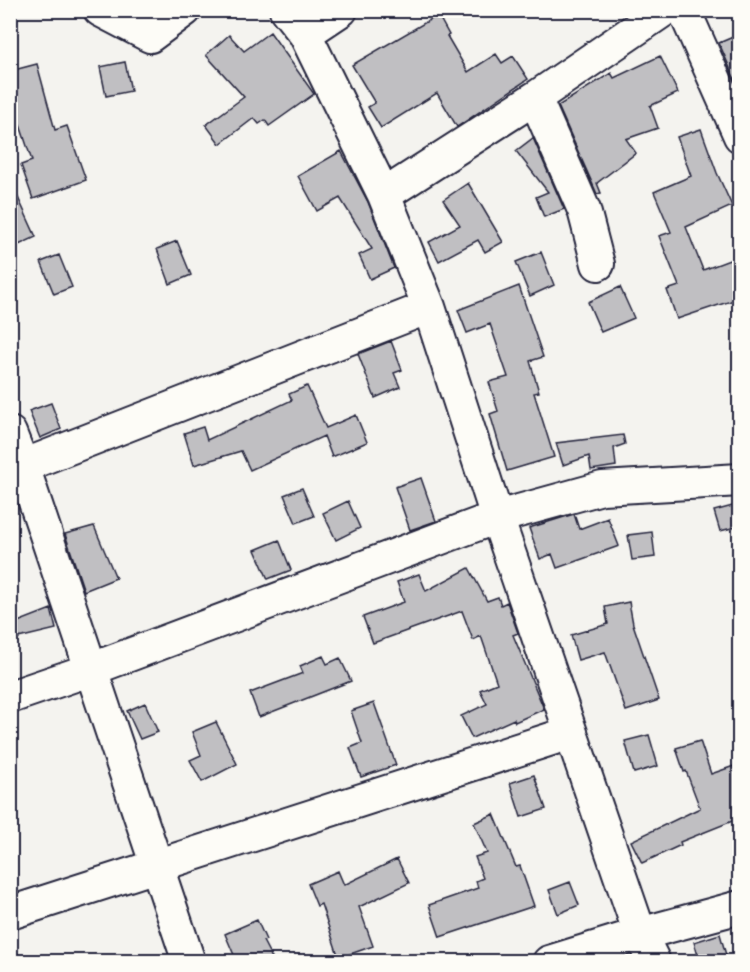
<svg xmlns="http://www.w3.org/2000/svg" width="750" height="972" viewBox="0 0 750 972" font-family="Mali,sans-serif">
	<style>
		.lines { fill: none; stroke-linecap: round; stroke-linejoin: round }
		.stream { stroke: #757582; stroke-width: 8 }
		.building { fill: #c0bfc2; stroke: #22223b; stroke-width: 1.5 }
		.minor-casing { stroke: #22223b; stroke-width: 36 }
		.minor { stroke: #fdfcf7; stroke-width: 32 }
	</style>
	<rect width="100%" height="100%" fill="#f4f3ef"/>
	<filter id="ink" filterUnits="userSpaceOnUse"><feTurbulence type="fractalNoise" baseFrequency=".0167" numOctaves="2"/><feDisplacementMap in="SourceGraphic" scale="12" xChannelSelector="R" yChannelSelector="G"/><feConvolveMatrix kernelMatrix="1 2 1 2 8 2 1 2 1" color-interpolation-filters="sRGB"/></filter>
	<g filter="url(#ink)">
		<g class="lines">
			<path class="stream" d="M10 11 11 10"/>
		</g>
		<path class="building" d="M438 15 449 35 447 36 468 72 496 54 502 63 513 56 528 79 457 127 437 93 381 128 368 107 375 103 352 65Z
			M270 32 314 94 269 126 265 120 259 124 254 118 220 144 206 125 244 97 206 55 229 35 244 51Z
			M740 34V91L719 43Z
			M660 56 678 93 650 106 658 128 626 139 636 153 597 183 601 193 597 194 558 106 611 73 614 78Z
			M125 62 131 91 106 96 100 67Z
			M37 64 55 130 67 126 86 180 33 199 21 165 32 161 15 110 10 112V71Z
			M701 129 717 173 732 206 686 227 703 270 740 256V298L677 319 667 290 679 286 659 236 671 232 654 192 691 176 677 137Z
			M533 138 564 209 544 217 536 197 548 192 516 151Z
			M341 151 368 202 394 268 370 279 359 255 372 249 340 198 317 211 298 176Z
			M10 180 36 237 10 249Z
			M468 183 503 242 485 252 478 240 439 261 429 242 460 225 443 200Z
			M177 241 191 275 170 284 157 249Z
			M541 252 554 285 530 296 516 262Z
			M59 255 72 287 54 294 41 262Z
			M519 286 543 357 530 361 539 392 534 393 554 457 507 471 490 414 498 411 489 382 508 377 490 324 467 333 458 310Z
			M620 287 634 318 601 332 588 302Z
			M391 341 402 370 394 373 400 387 375 398 358 354Z
			M307 386 326 428 356 415 367 442 332 457 324 436 250 470 241 451 194 465 184 433 203 427 207 440 292 400 289 394Z
			M51 403 61 429 40 438 29 411Z
			M623 435 625 444 614 448 616 466 591 470 589 456 563 465 556 443Z
			M421 478 436 521 410 530 395 487Z
			M302 488 314 516 296 523 284 495Z
			M348 501 360 528 336 540 323 513Z
			M740 504V526L720 531 714 511Z
			M574 514 579 529 608 518 619 546 557 568 552 554 540 559 529 528Z
			M94 526 116 578 84 591 65 534Z
			M652 532 655 557 632 560 628 535Z
			M279 540 291 570 268 579 255 550Z
			M469 568 487 601 498 597 501 605 507 602 518 633 513 635 544 709 515 722 514 719 472 738 461 716 487 704 480 690 497 683 481 636 473 640 462 611 373 643 363 617 404 602 397 582 419 574 426 591Z
			M629 602 633 624 659 700 626 711 605 652 578 660 571 635 608 624 605 607Z
			M51 609 56 629 10 640V625Z
			M323 656 327 664 340 658 351 681 259 717 250 693 303 673 300 666Z
			M145 703 158 732 140 739 127 711Z
			M374 703 396 765 361 777 350 748 362 743 351 711Z
			M216 722 237 764 202 782 190 760 201 755 192 732Z
			M649 735 658 766 634 773 625 741Z
			M700 741 711 774 734 766 740 779V818L680 842 681 845 642 863 631 841 700 808 686 771 684 772 676 748Z
			M534 775 546 809 521 817 510 783Z
			M494 814 516 867 520 866 534 906 440 937 429 905 478 888 476 881 483 878 475 857 487 853 474 823Z
			M397 859 409 883 359 907 373 946 339 958 321 904 317 906 308 884 338 871 344 885Z
			M570 882 579 905 558 914 549 890Z
			M257 920 266 940 263 941 274 962H237L225 934Z
			M720 934 728 962H700L694 942Z"/>
		<g class="lines">
			<g class="minor-casing">
				<path id="minor" d="M100 10 150 36 185 10
					M286 10 305 34 384 195 429 307 497 517 640 934 654 962
					M684 10 740 136
					M305 34 341 10
					M535 98 584 210 598 264
					M384 195 535 98 664 10
					M10 433 23 466 189 962
					M10 471 429 307
					M10 697 92 669 497 517 602 488 740 480
					M10 913 570 733
					M549 962 640 934 740 907"/>
			</g>
			<use href="#minor" class="minor"/>
		</g>
	</g>
	<rect width="750" height="972" fill="none" stroke="#fdfcf7" stroke-width="36"/>
	<rect x="18" y="18" width="714" height="936" fill="none" stroke="#22223b" stroke-width="2" filter="url(#ink)"/>
</svg>
